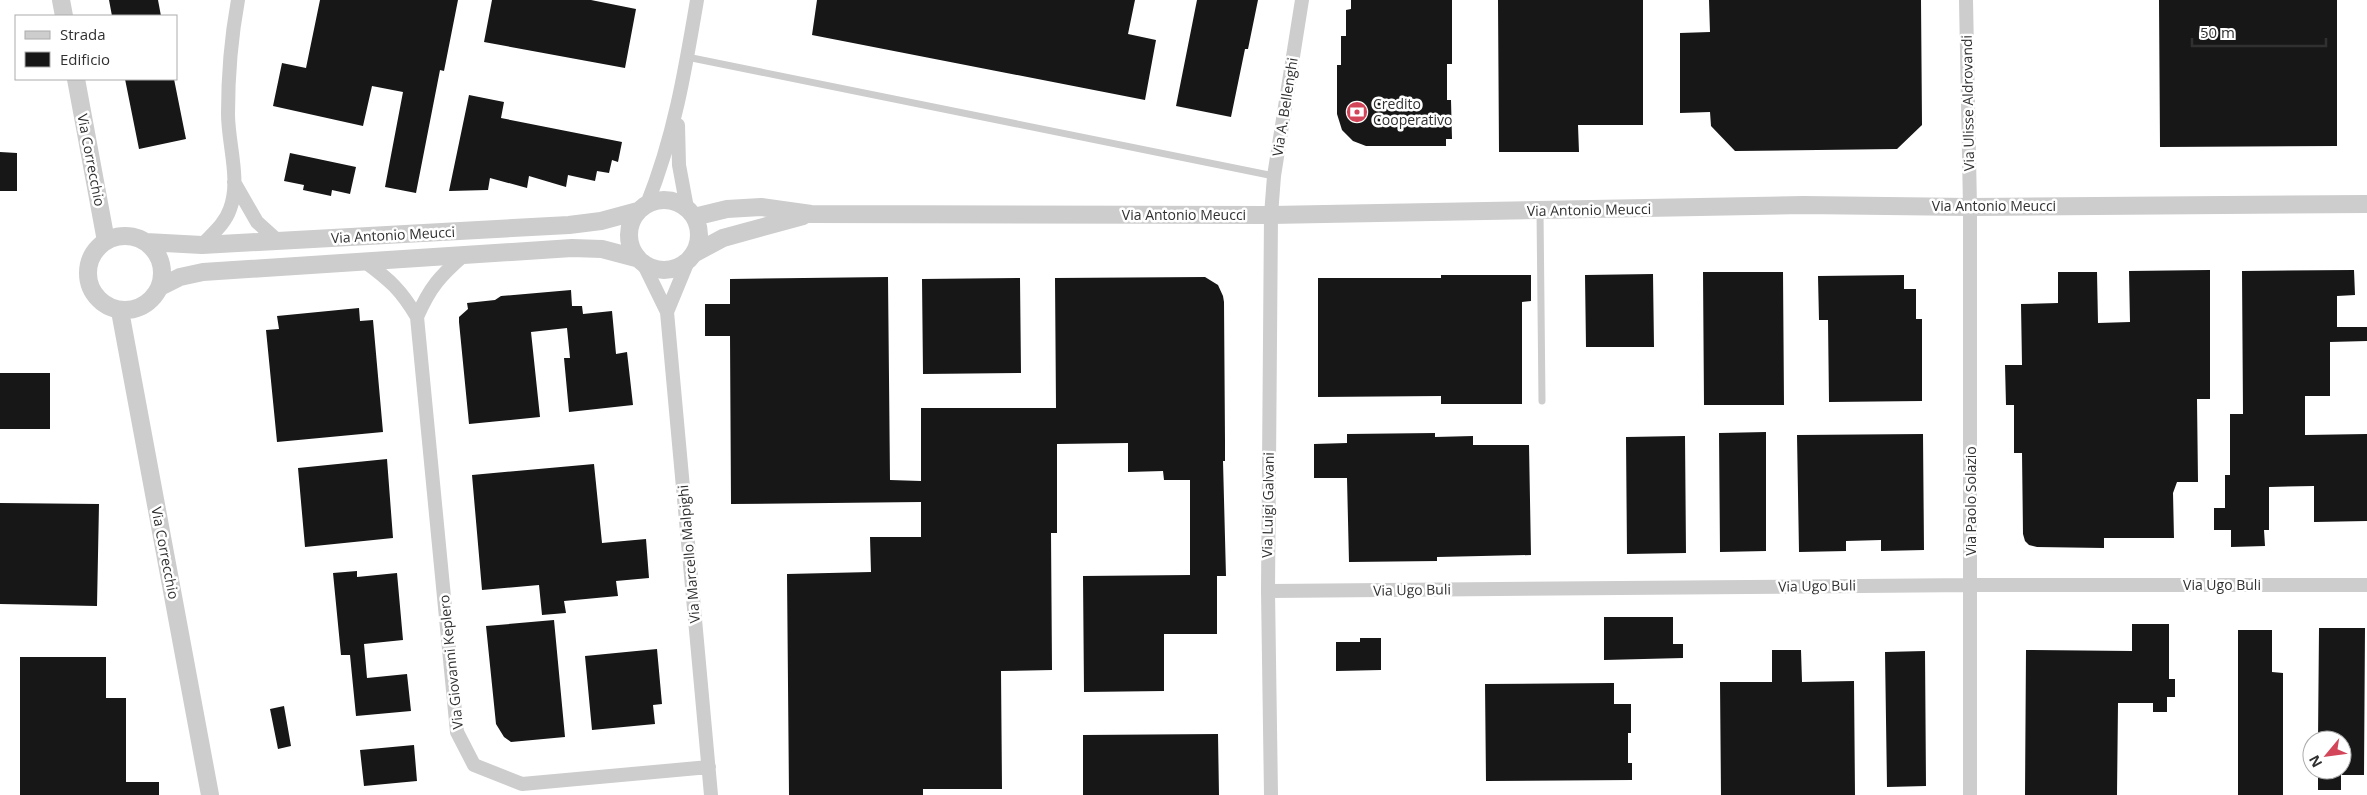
<svg xmlns="http://www.w3.org/2000/svg" width="2367" height="795" viewBox="0 0 2367 795" font-family="'Open Sans',sans-serif">
	<style>
		.building { fill: #171717 }
		.lines { fill: none; stroke-linecap: round; stroke-linejoin: round }
		.service { stroke: #cdcdcd; stroke-width: 7 }
		.minor { stroke: #cdcdcd; stroke-width: 14 }
		.tertiary { stroke: #cdcdcd; stroke-width: 18 }
		.labels { text-anchor: middle; stroke-width: 5; stroke-linejoin: round; paint-order: stroke }
		.street-label { font-size: 14px; fill: #303030; stroke: #fff }
		.poi-label { font-size: 14px; fill: #303030; stroke: #fff; text-anchor: start }
	</style>
	<rect width="100%" height="100%" fill="#fff"/>
	<path class="building" d="M109 0H158L161 16H112Z
		M320 0H458L444 71 440 70 416 193 385 187 403 92 372 86 363 126 273 106 282 63 306 68Z
		M492 0H591L636 9 625 68 484 42Z
		M817 0H1135L1128 34 1156 40 1145 100 812 35Z
		M1197 0H1258L1248 49H1245L1231 117 1176 106Z
		M1351 0H1452V64H1447V100H1451L1452 139H1446V146H1366L1353 141 1342 130 1337 114V65H1341V36H1346V10L1351 9Z
		M1498 0H1643V125H1578L1579 152H1499Z
		M1709 0H1921L1922 125 1897 149 1735 151 1711 126 1710 112 1680 113V33L1710 32Z
		M2159 0H2337V146L2160 147Z
		M125 79H174L186 139 139 149Z
		M469 95 504 102 501 118 622 142 618 162 612 160 609 173 597 171 595 181 568 175 566 187 529 176 527 188 490 178 488 190 449 191Z
		M0 152 17 153V191H0Z
		M290 153 356 167 350 194 332 190 331 196 303 190 304 185 284 181Z
		M2210 270V399H2197L2198 482H2177L2173 493 2174 538H2104V548L2037 547 2029 545 2025 541 2023 534 2022 453H2014V405H2006L2005 365H2022L2021 304 2058 303V272H2097L2098 323 2130 322 2129 271Z
		M2354 270 2355 295 2337 296V327H2367V341L2330 342V396H2305V435L2367 434V521L2314 522V486L2269 487V530H2264L2265 546 2231 547V530H2214V508H2225V475H2230V414H2243L2242 271Z
		M1703 272H1783L1784 405H1704Z
		M1653 274 1654 347H1586L1585 275Z
		M1441 275H1531V301L1522 302V404H1441V396L1318 397V278H1441Z
		M1904 275V289H1916V319H1922V401L1829 402 1828 320H1819L1818 276Z
		M888 277 890 480 921 481V408H1056L1055 278 1205 277 1218 285 1223 296 1224 302 1225 442V461H1223L1226 576H1217V634H1164V691L1084 692 1083 576 1190 575V480H1164L1163 471 1128 472V443L1057 444V533H1051L1052 670 1001 671 1002 789H923V795H789L787 574 871 572 870 537H921V502L731 504 730 336H705V304H730V279Z
		M1020 278 1021 373 923 374 922 279Z
		M571 290 572 306H582L583 314 612 311 616 354 627 352 633 405 569 412 564 358H570L567 328 531 332 540 417 469 424 459 322V317L468 309 467 303 495 300 501 296Z
		M359 308 360 321 373 320 383 432 277 442 266 330 279 329 277 316Z
		M0 373H50V429H0Z
		M1766 432V551L1720 552 1719 433Z
		M1435 433V437L1473 436V445H1529L1531 555 1437 557V561L1349 562 1347 478H1314V444L1347 443V434Z
		M1923 434 1924 550 1881 551V540L1846 541V551L1799 552 1797 435Z
		M1685 436 1686 553 1627 554 1626 437Z
		M387 459 393 538 305 547 298 468Z
		M594 464 602 543 646 539 649 578 616 581 618 596 564 601 566 613 542 615 539 585 482 590 472 475Z
		M0 503 99 504 97 606 0 604Z
		M357 571V577L397 573 403 640 364 644 367 678 407 674 411 711 356 716 350 655H341L333 573Z
		M1604 617H1673V644H1683V658L1604 660Z
		M554 620 565 737 511 742 504 737 496 724 486 626Z
		M2132 624H2169V679H2175V697H2167V712H2153V703H2118L2117 795H2025L2026 650 2132 651Z
		M2319 628H2365L2364 775H2342V740H2318Z
		M2238 630H2272V672L2283 673V795H2238Z
		M1360 638H1381V670L1336 671V642H1360Z
		M657 649 662 704 653 705 655 724 592 730 585 656Z
		M1772 650H1801L1802 682 1854 681 1855 795H1721L1720 682H1772Z
		M1925 651 1926 786 1887 787 1885 652Z
		M20 657H106V698H126V782H159V795H20Z
		M1614 683V704H1631V733H1628V763H1632V780L1486 781 1485 684Z
		M284 706 291 746 278 749 270 709Z
		M1218 734 1219 795H1083V735Z
		M414 745 417 781 364 786 360 750Z
		M2318 770H2341V790H2318Z"/>
	<g class="lines">
		<path class="service" d="M687 57 1274 176
			M1540 211 1542 401"/>
		<path class="minor" d="M1966 0 1970 207V795
			M678 125 679 165 687 208
			M234 182 257 222 278 241
			M647 204C674 137 685 71 697 0
			M202 245C212 234 225 224 230 209 241 180 228 144 228 114 228 76 231 38 238 0
			M364 261C390 280 401 290 417 317L457 732 474 765 522 784 709 767
			M644 265 667 312 711 795
			M667 312 688 261
			M417 317C430 287 440 276 464 255
			M1268 591 1971 585H2367
			M1271 795 1268 591 1271 215 1274 176 1302 0"/>
		<path class="tertiary" d="M61 0 64 16
			M76 79 106 241
			M629 235a35 35 0 1 1 70 0a35 35 0 1 1-70 0Z
			M694 217 727 209 761 207 811 214 1271 215 1803 205 1970 207 2367 204
			M88 273a37 37 0 1 1 74 0a37 37 0 1 1-74 0Z
			M146 242 202 245 569 225 601 221 638 211
			M695 253 723 238 803 216
			M160 287 180 277 203 272 572 248 602 249 636 258
			M120 311 210 795"/>
	</g>
	<defs>
		<g id="bank-disc" transform="scale(1.125)"><circle r="9.5" fill="#d34659" stroke="#fff"/><path d="M-6-4H6V4H-6ZM0-2.3a2.3 2.3 0 1 0 0 4.6a2.3 2.3 0 1 0 0-4.6Z" fill="#fff"/></g>
	</defs>
	<g fill-rule="evenodd">
		<use href="#bank-disc" x="1357" y="112"/>
	</g>
	<g class="labels">
		<g class="street-label">
			<text transform="translate(1968 103) rotate(-91)" y="5">Via Ulisse Aldrovandi</text>
			<text transform="translate(1285 107) rotate(-81)" y="5">Via A. Bellenghi</text>
			<text transform="translate(91 160) rotate(79)" y="5">Via Correcchio</text>
			<text x="1994" y="211">Via Antonio Meucci</text>
			<text transform="translate(1589 210) rotate(-1)" y="5">Via Antonio Meucci</text>
			<text x="1184" y="220">Via Antonio Meucci</text>
			<text transform="translate(393 235) rotate(-3)" y="5">Via Antonio Meucci</text>
			<text transform="translate(1971 501) rotate(-90)" y="5">Via Paolo Solazio</text>
			<text transform="translate(1268 505) rotate(-89)" y="5">Via Luigi Galvani</text>
			<text transform="translate(165 553) rotate(79)" y="5">Via Correcchio</text>
			<text transform="translate(689 554) rotate(-95)" y="5">Via Marcello Malpighi</text>
			<text x="2222" y="590">Via Ugo Buli</text>
			<text transform="translate(1817 586) rotate(-1)" y="5">Via Ugo Buli</text>
			<text transform="translate(1412 590) rotate(-1)" y="5">Via Ugo Buli</text>
			<text transform="translate(451 662) rotate(-96)" y="5">Via Giovanni Keplero</text>
		</g>
		<g class="poi-label">
			<text x="1373" y="109">Credito<tspan x="1373" dy="16">Cooperativo</tspan></text>
		</g>
	</g>
	<rect x="15" y="15" width="162" height="65" fill="#ffffff" stroke="#acacac"/>
	<rect x="25" y="31" width="25" height="8" fill="#cdcdcd" stroke="#acacac"/>
	<text x="60" y="40" font-size="15" fill="#303030">Strada</text>
	<rect x="25" y="52" width="25" height="15" fill="#171717" stroke="#acacac"/>
	<text x="60" y="65" font-size="15" fill="#303030">Edificio</text>
	<g transform="translate(2327 755) rotate(241)"><circle r="24" fill="#ffffff" stroke="#acacac"/>
	<path d="M0-4L9 19L0 12L-9 19Z" fill="#d34659"/>
	<text y="-8" font-size="14" font-weight="bold" text-anchor="middle" fill="#303030">N</text>
	</g>
	<path d="M2192 38v8h134v-8" fill="none" stroke="#303030" stroke-width="2.5"/>
	<text x="2200" y="38" font-size="15" fill="#303030" stroke="#ffffff" stroke-width="4" paint-order="stroke">50 m</text>
</svg>
